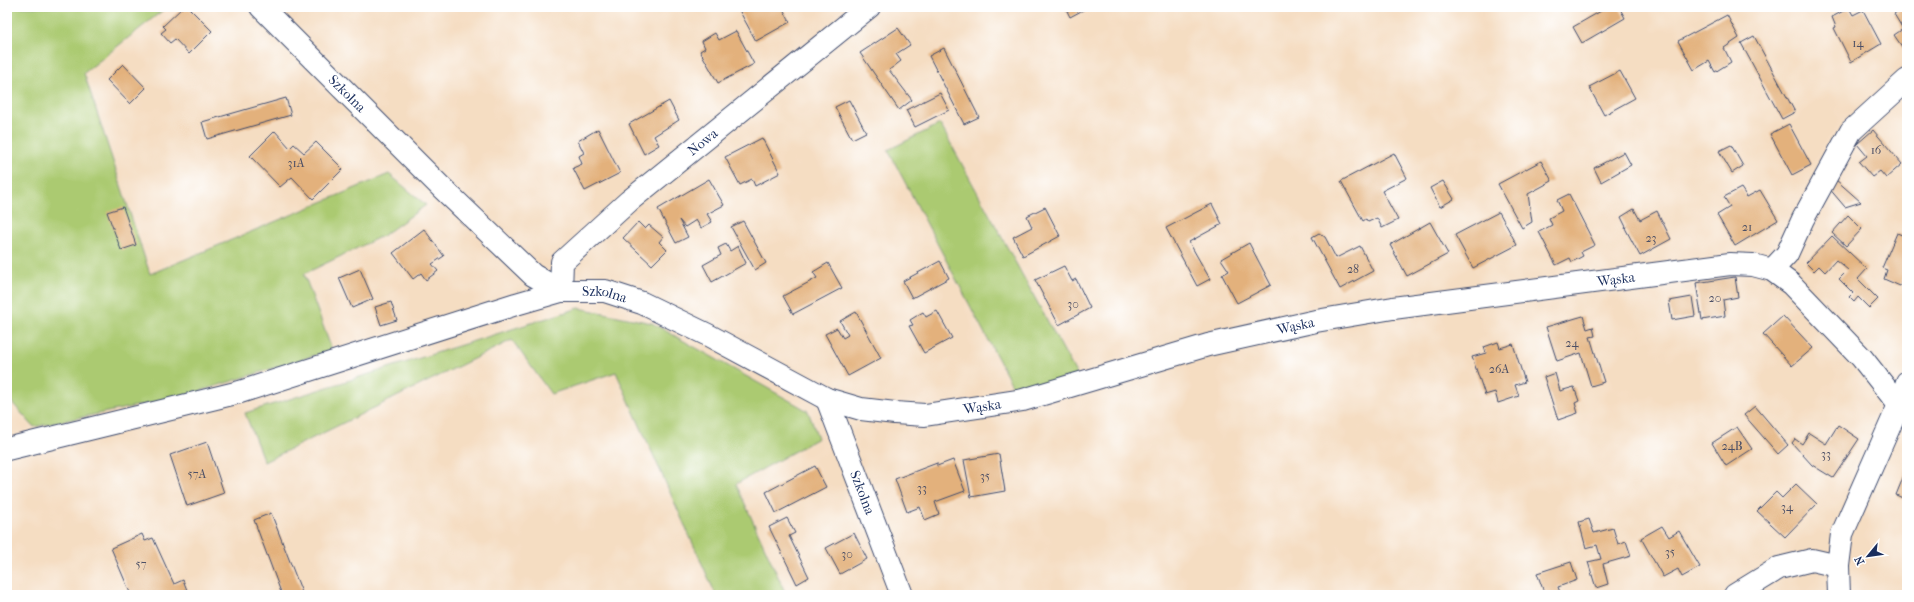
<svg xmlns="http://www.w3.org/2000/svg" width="1914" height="602" viewBox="0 0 1914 602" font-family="'IM FELL French Canon',serif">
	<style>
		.green { fill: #abca71; stroke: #637c68 }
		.building { fill: #e3b17c }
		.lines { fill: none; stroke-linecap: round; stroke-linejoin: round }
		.minor-casing { stroke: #3c496d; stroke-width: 24 }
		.minor { stroke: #fff; stroke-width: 22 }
		.labels { text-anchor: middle; stroke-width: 3; stroke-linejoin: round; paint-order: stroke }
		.number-label { font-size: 12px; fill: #4d5066 }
		.street-label { font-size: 14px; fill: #1b2f5e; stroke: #fff }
	</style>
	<rect width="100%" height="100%" fill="#fff"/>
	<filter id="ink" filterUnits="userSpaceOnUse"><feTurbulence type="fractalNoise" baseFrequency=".025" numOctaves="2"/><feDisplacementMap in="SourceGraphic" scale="8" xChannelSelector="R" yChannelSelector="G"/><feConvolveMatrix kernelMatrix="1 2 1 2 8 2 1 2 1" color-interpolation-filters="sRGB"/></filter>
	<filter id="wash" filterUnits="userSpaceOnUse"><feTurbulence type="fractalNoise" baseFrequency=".012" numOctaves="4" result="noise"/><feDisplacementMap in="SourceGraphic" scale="16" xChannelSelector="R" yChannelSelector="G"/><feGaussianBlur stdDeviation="0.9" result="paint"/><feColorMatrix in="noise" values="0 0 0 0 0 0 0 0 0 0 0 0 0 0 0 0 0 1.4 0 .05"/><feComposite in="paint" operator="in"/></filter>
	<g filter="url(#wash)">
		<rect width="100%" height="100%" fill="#f5ddc2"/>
		<path class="green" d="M13 7H167L84 73 150 274 389 174 426 205 384 235 304 274 332 350 181 397 34 427 7 397V12Z
			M940 124 1077 375 1015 391 888 150Z
			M579 308 652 323 808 411 818 438 736 484 785 592 778 595H716L616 372 551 394 512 340 264 462 245 413Z"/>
		<g id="blocks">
			<path class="building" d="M183 7H188L212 31 189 54 175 39 170 43 161 33 166 29 163 26Z
				M745 7H782L790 22 756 41 739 10Z
				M1065 7H1084L1085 9 1070 17Z
				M1608 7H1619L1625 18 1582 43 1573 27Z
				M1903 7H1907V54L1894 35 1903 29 1894 14Z
				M1849 8 1853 15 1863 10 1881 44 1851 62 1834 28 1836 27 1832 17Z
				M1727 15 1739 38 1724 48 1731 62 1715 72 1709 61 1694 70 1678 41Z
				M898 28 910 45 896 54 901 61 889 70 912 100 899 110 860 53Z
				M736 31 754 64 718 83 700 51 705 48 702 41 715 33 719 40Z
				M1754 36 1795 112 1782 119 1741 43Z
				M944 48 979 117 964 124 929 56Z
				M123 64 146 88 130 104 107 80Z
				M1620 71 1635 98 1604 115 1589 87Z
				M940 93 949 110 915 127 906 110Z
				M286 98 291 115 207 139 202 122Z
				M849 100 866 132 852 139 835 107Z
				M669 101 679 120 654 136 659 145 644 154 629 124Z
				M1789 124 1811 165 1792 175 1770 134Z
				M598 129 620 173 585 191 573 168 582 164 579 156 584 153 578 141Z
				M1873 130 1902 164 1886 178 1880 171 1872 177 1859 162 1867 156 1857 144Z
				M275 131 290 148 294 144 304 153 316 142 343 169 313 199 292 177 280 187 250 156Z
				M762 138 780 173 755 186 752 179 740 185 725 157Z
				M1731 145 1743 166 1732 173 1719 151Z
				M1624 152 1631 165 1601 182 1594 168Z
				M1394 153 1407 178 1382 191 1398 220 1382 228 1377 218 1368 222 1366 219 1363 221 1341 181Z
				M1541 161 1552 181 1528 194 1532 222 1522 228 1498 184Z
				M709 179 724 205 707 214 712 222 701 228 696 220 685 227 679 220 688 237 676 243 658 209Z
				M1835 179 1861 202 1845 207 1828 187Z
				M1443 181 1454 199 1440 207 1430 188Z
				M1741 188 1747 197 1760 190 1778 220 1735 246 1717 215 1730 207 1724 197Z
				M1569 194 1595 245 1581 252 1583 256 1572 262 1570 258 1556 265 1539 232 1552 225 1549 218 1562 211 1557 200Z
				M1212 204 1222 224 1189 242 1210 279 1197 286 1166 228Z
				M123 207 136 245 121 250 107 212Z
				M1045 207 1060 236 1023 256 1013 237 1032 227 1027 216Z
				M1634 209 1640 220 1657 211 1671 239 1640 256 1625 228 1626 227 1621 217Z
				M1499 212 1517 245 1473 268 1455 235Z
				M1848 215 1862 229 1846 246 1832 233Z
				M743 221 766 263 755 270 731 227Z
				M638 222 645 229 649 225 663 237 659 242 667 250 652 265 623 238Z
				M1430 222 1448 254 1407 276 1390 245Z
				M424 229 444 256 432 264 438 271 426 280 421 273 413 279 393 253Z
				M1319 233 1325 237 1336 258 1360 246 1373 271 1340 289 1312 237Z
				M1897 233 1907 237V278L1904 277 1900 286 1884 279 1887 270 1882 268Z
				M1832 236 1867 269 1858 279 1878 299 1869 308 1858 297 1854 302 1849 297 1853 293 1839 279 1848 270 1836 260 1825 272 1819 266 1814 271 1806 263Z
				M1249 243 1271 285 1237 303 1222 275 1229 271 1221 259Z
				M726 244 730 251 738 246 746 263 712 282 703 265 721 255 718 248Z
				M940 261 949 278 912 298 903 281Z
				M828 263 842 288 793 314 783 296 817 278 813 272Z
				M1064 266 1072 281 1076 279 1090 308 1059 325 1035 280Z
				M360 269 373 299 352 308 339 278Z
				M1735 277 1738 297 1723 300 1725 316 1702 320 1696 283Z
				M1692 297 1695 316 1672 320 1669 301Z
				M391 302 397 320 381 325 375 307Z
				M937 311 952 338 924 353 909 326 913 325 910 320 923 312 926 317Z
				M856 312 881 358 848 376 825 334 837 328 843 338 848 335 840 321Z
				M1583 316 1587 329 1593 327 1595 336 1590 337 1604 382 1591 386 1581 353 1557 361 1546 327Z
				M1783 316 1813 348 1792 366 1763 334Z
				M1498 342 1500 348 1513 344 1525 382 1515 385 1519 396 1498 403 1495 392 1485 395 1472 357 1486 353 1484 347Z
				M1555 373 1560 391 1574 387 1579 401 1575 403 1578 413 1558 420 1544 377Z
				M1755 406 1788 445 1778 454 1744 415Z
				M1838 425 1859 439 1833 478 1812 465 1792 443 1795 439 1802 444 1809 433 1826 444Z
				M1737 427 1752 449 1726 466 1712 443Z
				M207 442 224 493 187 506 170 455Z
				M999 454 1005 491 971 497 964 460Z
				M953 460 965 491 935 502 939 514 925 520 920 507 907 512 895 479 937 463V466Z
				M815 466 826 487 776 513 766 492Z
				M1907 468V500L1896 495Z
				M1796 484 1817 504 1785 537 1757 511 1776 492 1782 498Z
				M271 513 303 595H282L254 520Z
				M787 518 795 533 789 536 809 577 797 584 769 527Z
				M1589 519 1594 533 1613 528 1618 544 1626 541 1631 556 1603 564 1608 584 1596 588 1588 562 1601 559 1597 545 1586 548 1579 522Z
				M1662 526 1669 537 1679 531 1700 567 1682 577 1678 569 1663 577 1641 538Z
				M854 533 867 559 840 574 826 548Z
				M142 534 145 541 153 538 174 584 183 580 189 595H131L111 548Z
				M1571 562 1577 580 1558 587 1561 595H1545L1537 573Z"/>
		</g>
	</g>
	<g filter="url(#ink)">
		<use href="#blocks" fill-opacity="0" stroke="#3c496d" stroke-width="1"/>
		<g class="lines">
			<g class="minor-casing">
				<g id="minor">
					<path id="s1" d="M261 7 441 187 533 275 561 291H605L642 303 708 335 827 399 861 409 895 413 925 415 1023 400 1208 345 1316 321 1393 308 1730 264 1753 265 1772 270 1791 284 1862 358 1899 405"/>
					<path d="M1772 270 1787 254 1803 219 1851 131 1907 80"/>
					<path id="s2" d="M561 291 562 262 629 201 869 7"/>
					<path id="s3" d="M827 399 902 595"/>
					<path d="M7 449 240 392 516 304 561 291"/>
					<path d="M1735 595 1779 568 1812 560 1838 566"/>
					<path d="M1839 595 1838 566 1842 534 1899 405 1907 382"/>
				</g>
			</g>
			<use href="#minor" class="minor"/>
		</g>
	</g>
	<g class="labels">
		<g class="number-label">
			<text x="1858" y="47">14</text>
			<text x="1876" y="154">16</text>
			<text x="296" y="167">31A</text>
			<text x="1747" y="231">21</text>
			<text x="1651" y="242">23</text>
			<text x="1353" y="273">28</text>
			<text x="1715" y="302">20</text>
			<text x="1073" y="308">30</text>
			<text x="1572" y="347">24</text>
			<text x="1499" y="373">26A</text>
			<text x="1732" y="450">24B</text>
			<text x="1826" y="458">33</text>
			<text x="197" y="478">57A</text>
			<text x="985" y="480">35</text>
			<text x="922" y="492">33</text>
			<text x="1787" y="511">34</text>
			<text x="1670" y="556">35</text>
			<text x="847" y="558">30</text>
			<text x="141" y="568">57</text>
		</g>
		<g class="street-label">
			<text dy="5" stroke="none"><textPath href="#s1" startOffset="122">Szkolna</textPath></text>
			<text dy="5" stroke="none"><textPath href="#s2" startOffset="214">Nowa</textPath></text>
			<text dy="5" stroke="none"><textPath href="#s1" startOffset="1511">Wąska</textPath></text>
			<text dy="5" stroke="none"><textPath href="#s1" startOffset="458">Szkolna</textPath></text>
			<text dy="5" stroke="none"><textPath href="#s1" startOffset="1187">Wąska</textPath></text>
			<text dy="5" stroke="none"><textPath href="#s1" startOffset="863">Wąska</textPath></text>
			<text dy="5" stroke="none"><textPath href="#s3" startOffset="100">Szkolna</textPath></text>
		</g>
	</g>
	<rect width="1914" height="602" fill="none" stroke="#fff" stroke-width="24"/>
	<g transform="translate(1868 556) rotate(241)" stroke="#ffffff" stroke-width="3" paint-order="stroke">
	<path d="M0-3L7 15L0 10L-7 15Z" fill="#1b2f5e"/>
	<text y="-6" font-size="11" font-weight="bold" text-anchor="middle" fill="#1b2f5e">N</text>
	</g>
</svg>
